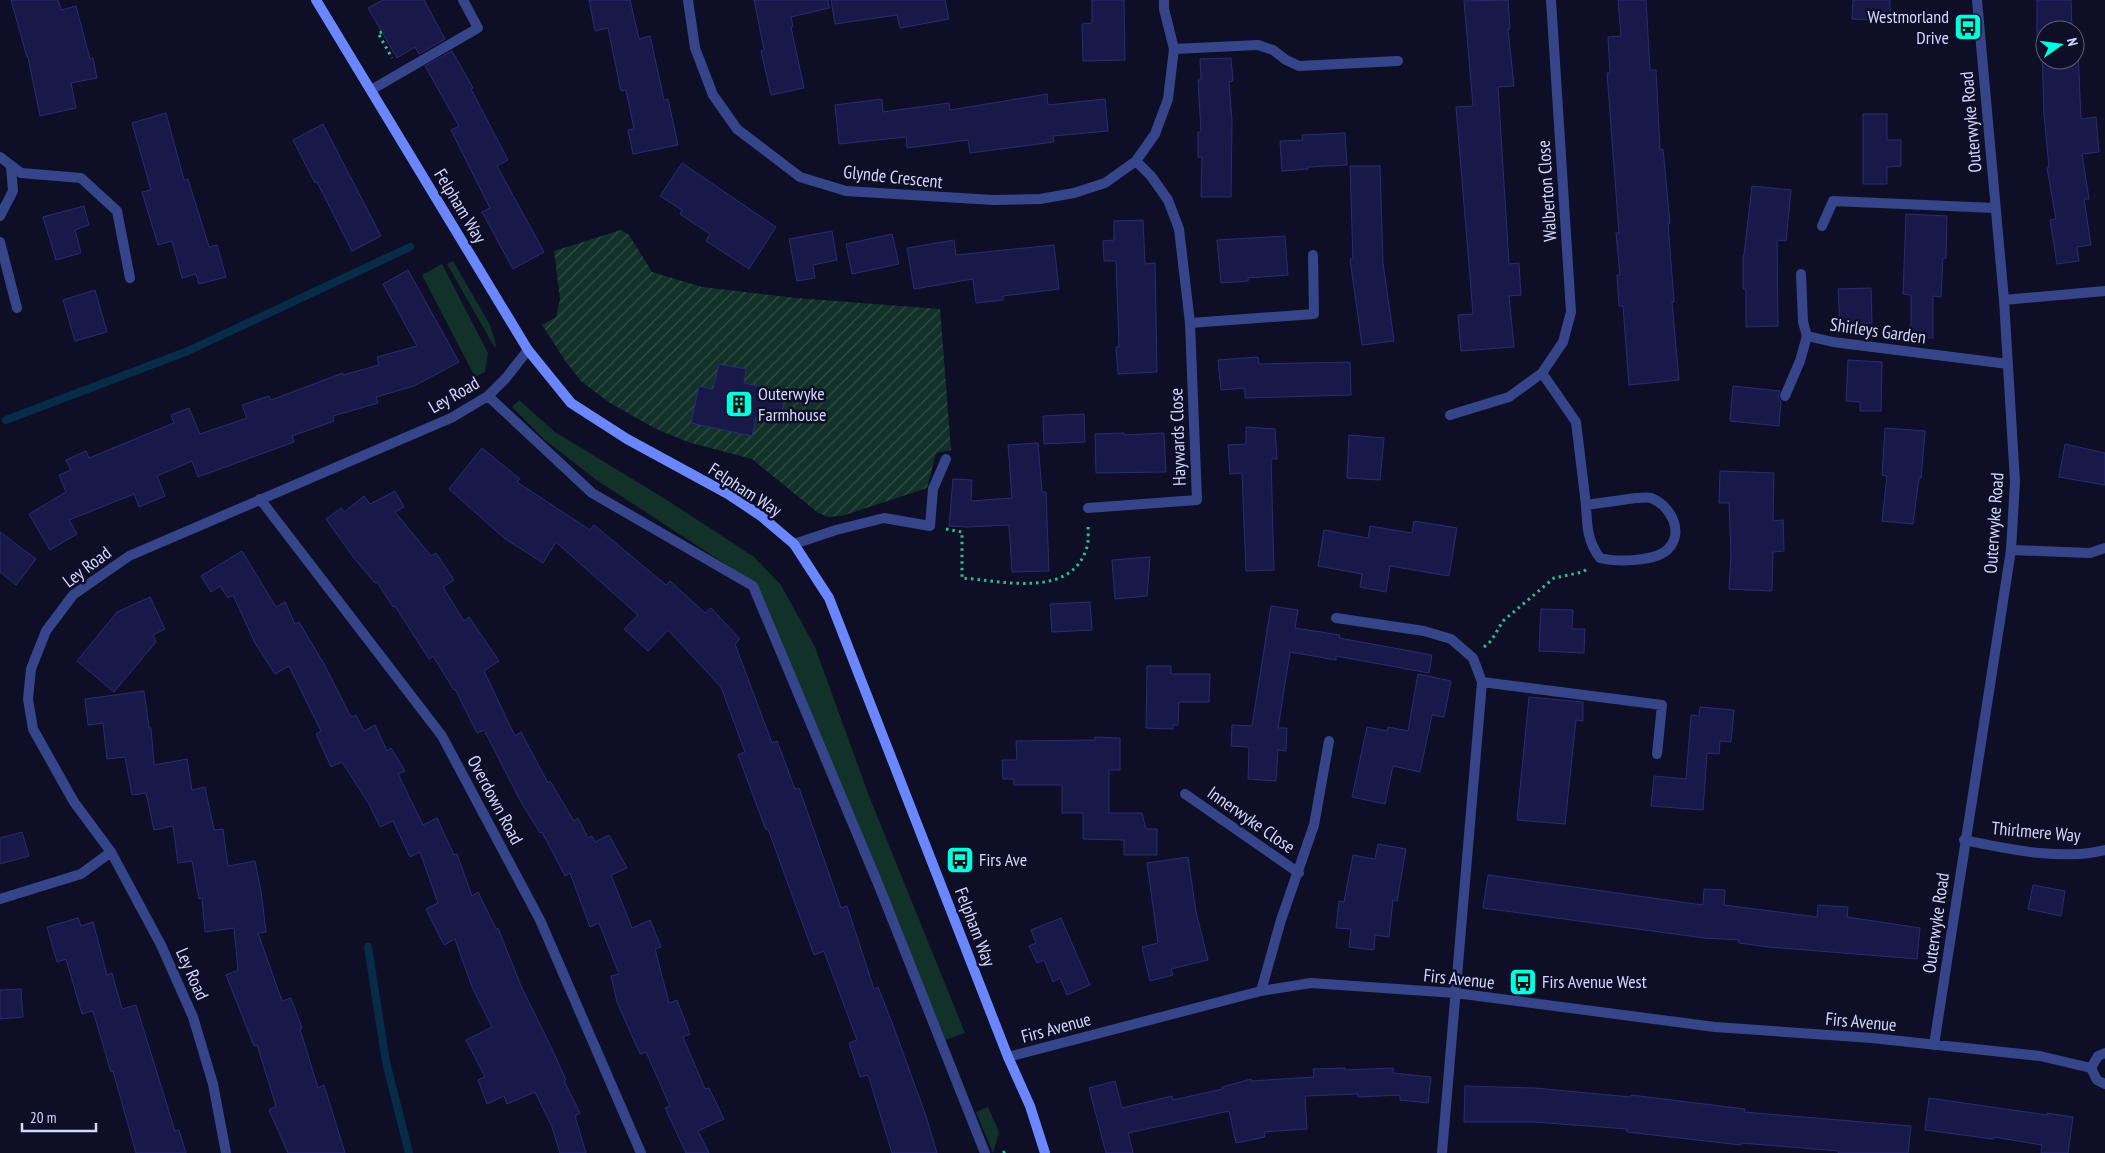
<svg xmlns="http://www.w3.org/2000/svg" width="2105" height="1153" viewBox="0 0 2105 1153" font-family="'PT Sans Narrow',sans-serif">
	<style>
		.grass { fill: #113129 }
		.garden { fill: url(#garden-furrows) }
		.lines { fill: none; stroke-linecap: round; stroke-linejoin: round }
		.stream { stroke: #072c47; stroke-width: 8 }
		.building { fill: #191949; stroke: #2a2b76 }
		.path { stroke: #28bf95; stroke-width: 3; stroke-dasharray: 2.5 4; stroke-linecap: butt }
		.lane { stroke: #364589; stroke-width: 10 }
		.street { stroke: #364589; stroke-width: 10 }
		.secondary { stroke: #6b87ff; stroke-width: 10 }
		.labels { text-anchor: middle; stroke-width: 5; stroke-linejoin: round; paint-order: stroke }
		.poi-label { font-size: 18px; fill: #d4d8ff; stroke: #0e0f27; text-anchor: start }
		.street-label { font-size: 18px; fill: #d4d8ff; stroke: #0e0f27 }
	</style>
	<defs>
		<pattern id="garden-furrows" width="10" height="10" patternUnits="userSpaceOnUse" patternTransform="scale(1.25)"><rect width="10" height="10" fill="#113129"/><path d="M-1 1l2-2M0 10L10 0M9 11l2-2" fill="none" stroke="#334e49"/></pattern>
	</defs>
	<rect width="100%" height="100%" fill="#0e0f27"/>
	<path class="grass" d="M453 261 490 325 496 345 495 348 447 264Z
		M442 264 488 353 485 372 475 377 422 275Z
		M519 400 555 432 667 500 754 557 781 585 815 647 869 796 965 1033 945 1040 756 584 595 479 545 440 512 407Z
		M988 1107 999 1132 993 1153 976 1112Z"/>
	<path class="garden" d="M621 230 629 235 652 272 702 287 796 298 940 309 951 450 936 453 927 488 842 516 828 517 817 512 752 459 688 442 656 429 610 403 581 381 566 362 542 325 556 317 560 299 554 251Z"/>
	<g class="lines">
		<path class="stream" d="M6 420 188 351 410 247
			M368 947 386 1062 409 1153"/>
	</g>
	<path class="building" d="M11 0H58L61 10 76 6 90 59 93 58 97 78 71 83 76 108 40 116 28 57H27Z
		M383 0H424L445 39 419 54 415 47 397 58 368 8Z
		M589 0H630L639 39 650 36 664 100 668 99 678 145 633 154 628 130 634 129 626 90 621 91 608 28 595 31Z
		M754 0H828L829 8 791 17 793 27H791L804 88 771 95 761 51 764 50Z
		M831 0H945L949 19 900 28 897 15 835 24Z
		M1092 0H1124L1125 60 1083 61 1082 24 1092 23Z
		M1508 0 1510 29H1508L1514 86 1498 87 1509 264 1519 263 1521 295 1509 296 1514 347 1461 351 1458 315 1473 314 1456 107 1473 106 1464 1Z
		M1618 0H1646L1650 70H1656L1660 150 1663 149 1670 223H1668L1674 302H1672L1679 380 1629 385 1623 306H1619L1617 275H1620L1616 233H1619L1607 73H1610L1608 37 1621 36Z
		M1853 0H1890V20L1852 19Z
		M2037 0H2071L2072 30H2045V60H2075V30H2072L2077 29 2081 119 2096 117 2099 152 2082 154 2089 199H2084L2091 245 2077 247 2079 261 2057 264 2050 220 2056 219 2047 168 2049 167 2044 114 2042 53 2039 54 2037 35Z
		M452 51 473 88 471 89 508 160 497 166 544 252 513 269 482 212 490 208 451 130 459 126 425 66Z
		M1231 58 1233 81 1229 82 1232 121 1231 197H1201L1202 157H1198V132H1201L1198 80H1201L1200 59Z
		M1047 94 1048 105 1105 99 1108 131 1053 136 1054 142 970 153 968 140 907 148 906 137 839 144 835 105 882 99 883 112 949 103 950 110Z
		M166 113 184 180 188 179 209 247 217 245 226 277 199 284 196 274 182 278 172 241 158 245 142 192 151 190 132 123Z
		M1863 114H1887V140H1901V166L1887 167V184H1863Z
		M323 124 381 236 352 251 317 182 315 183 293 140Z
		M1345 133 1347 165 1308 167V169L1282 171 1280 141 1303 140 1302 135Z
		M682 163 776 227 749 269 706 241 710 234 680 214 682 210 660 196Z
		M1350 166H1380L1383 263 1394 341 1362 345 1350 259H1353Z
		M1752 186 1791 190 1786 241 1777 240 1778 326 1746 327V289H1743V255H1744Z
		M84 206 89 225 75 230 81 253 56 260 43 217Z
		M1906 214 1947 216 1946 258H1943L1941 297 1933 296V338H1911V295L1903 294Z
		M1143 220 1145 264 1155 263 1157 372 1118 374 1116 347H1119L1116 261H1104L1103 241 1114 240V221Z
		M832 231 837 260 813 265 815 278 797 281 789 239Z
		M892 234 899 264 852 274 846 244Z
		M1285 236 1288 275 1248 278V281L1221 283 1217 240Z
		M954 240 956 255 1054 245 1059 289 1003 296V300L976 303 973 279 914 289 907 248Z
		M408 270 459 362 414 386 376 397 378 403 333 416 334 421 292 436 294 442 198 477 192 461 157 476 165 496 139 507 134 494 69 520 77 534 50 550 29 514 66 492 59 475 71 470 66 460 86 451 89 458 174 423 171 415 189 408 200 434 247 418 242 405 269 396 271 400 343 373V375L379 365 377 357 417 346 383 284Z
		M1871 288 1872 323 1840 324 1838 289Z
		M95 290 107 332 75 341 63 300Z
		M1258 357 1259 364 1350 362 1351 395 1245 398V388L1221 390 1218 360Z
		M1848 360 1882 362 1881 411H1860V402L1846 401Z
		M719 364 746 369 744 383 786 392 780 422 756 417 752 436 691 423 699 386 713 389Z
		M1733 386 1780 391 1778 397 1781 402 1779 426 1730 421Z
		M1084 414 1085 442 1044 444 1043 416Z
		M1246 427 1275 429 1277 459H1271L1274 570 1246 571 1242 473 1230 474 1228 445 1246 444Z
		M1885 428 1925 431 1921 478H1919L1913 524 1882 521 1887 476 1882 475Z
		M1124 433V435L1164 433 1166 472 1096 473 1095 434Z
		M1349 435 1384 438 1380 480 1347 478Z
		M1038 443 1042 492H1046L1049 571 1012 572 1009 525 967 527 949 526 953 479 972 480 971 501 1012 498 1008 445Z
		M2065 444 2105 453V485L2059 477Z
		M482 448 520 479 517 482 590 530 594 525 666 585 670 581 705 613 711 608 740 639 735 644 772 743 777 741 795 789 799 788 841 908 847 906 874 989 878 987 894 1028 926 1116 937 1153H892L868 1075 860 1077 849 1043 857 1040 824 951 814 955 768 829 766 830 738 755 745 752 721 687 668 630 648 651 624 629 638 615 556 542 543 563 504 538 449 489Z
		M1720 471 1774 473 1773 521 1783 520 1784 551 1773 552 1772 591 1729 589 1731 554 1729 503H1719Z
		M395 491 404 507 395 512 431 556 436 553 454 580 443 587 464 621 469 617 499 661 484 671 515 736 521 732 548 783 550 781 574 821 578 818 588 838 592 836 595 842 609 835 627 868 611 875 632 928 650 920 661 947 655 949 669 1003 677 1000 690 1034 683 1037 705 1089 709 1088 724 1119 698 1131 709 1153H686L665 1108 670 1106 646 1052 640 1054 617 1002 611 976 619 974 599 923 590 927 570 873 565 876 542 832 540 833 520 800 484 730 477 733 455 689 454 690 433 656 429 659 395 606 393 607 377 582 375 583 354 558 326 519 341 508 344 512 364 496 370 504Z
		M1414 521 1457 528 1449 576 1390 566 1386 592 1360 587 1362 574 1318 566 1324 530 1368 538 1370 526 1412 533Z
		M0 532 36 559 16 585 0 572Z
		M242 551 276 607 285 602 295 624 299 622 324 664 351 717 356 715 364 731 375 725 387 751 391 748 405 771 398 774 423 825 437 818 454 855 457 854 472 896 478 892 496 929 498 928 521 986 552 1049 566 1080 564 1081 580 1113 575 1116 586 1153H560L552 1127 535 1092 507 1104 504 1096 487 1104 478 1080 485 1077 466 1040 492 1027 472 987 455 939 444 945 426 909 438 903 420 852 410 857 393 821 380 827 369 804 342 762 331 767 316 734 321 731 289 666 275 674 255 643 233 595 228 598 220 586 211 592 201 576Z
		M1150 557 1147 596 1115 599 1112 560Z
		M150 597 165 629 153 635 156 642 114 692 77 661 117 612Z
		M1090 602 1092 630 1052 632 1050 604Z
		M1271 606 1298 610 1295 628 1340 635 1339 638 1432 655 1429 673 1336 656V660L1290 652 1278 728H1287L1286 751 1278 750 1276 781 1248 779 1249 747 1231 746 1232 725 1252 726Z
		M1541 609 1573 610 1572 629H1585L1584 653 1539 651Z
		M1147 666H1171V674H1210L1209 702H1179L1178 725H1173V729L1146 728Z
		M1418 674 1451 681 1444 717 1432 715 1420 772 1393 766 1385 804 1352 797 1367 727 1387 731 1388 727 1408 731Z
		M144 691 149 728H151L154 765 187 759 192 790 205 787 214 830 223 829 228 866 255 861 261 891 266 932 258 933 282 1001 291 998 302 1028 300 1029 318 1088 324 1085 345 1153H288L269 1110 276 1106 257 1045 254 1046 226 975 238 970 234 928 205 932 202 898 199 899 192 861 178 863 173 826 154 830 146 793 132 795 125 757 107 759 103 723 88 725 85 699Z
		M1529 697 1583 702V721L1576 720 1565 824 1517 820Z
		M1700 707 1734 710 1731 742 1720 741 1719 754 1707 753 1703 810 1651 806 1654 776 1686 779 1691 715 1699 716Z
		M1095 737 1120 738V770H1109V813H1142L1146 829H1157V855H1124V840L1083 839V813H1062V785H1014V779H1003L1002 760H1017L1016 741 1095 740Z
		M22 832 29 856 0 864V838Z
		M1378 844 1406 849 1397 901 1393 900 1389 937 1375 935 1374 950 1349 947 1351 929 1336 928 1339 901 1344 902 1353 855 1375 859Z
		M1188 857 1196 912 1208 960 1171 969 1173 975 1150 981 1142 947 1158 943 1147 863Z
		M1488 875 1703 905 1704 889 1725 890 1724 905 1817 917 1818 905 1848 907 1847 917 1920 928 1917 959 1769 947 1739 943V940L1704 938 1483 908Z
		M2033 885 2065 891 2061 916 2028 909Z
		M78 918 81 926 93 922 107 975 112 973 122 1009 136 1005 175 1131 179 1130 186 1153H136L113 1071 111 1072 93 1011 82 1014 66 959 57 962 47 927Z
		M1061 918 1090 985 1067 995 1060 978 1053 982 1044 960 1037 963 1029 946 1036 943 1031 930Z
		M21 989 23 1017 0 1019V990Z
		M1345 1068V1070L1393 1068V1073L1431 1077 1428 1103 1400 1100V1095L1358 1097V1094L1305 1096 1307 1129 1264 1132 1265 1137 1236 1143 1229 1111 1128 1133 1133 1153H1106L1089 1088 1115 1081 1122 1108 1172 1096 1173 1100 1223 1089 1222 1087 1251 1079V1081L1314 1077 1313 1069Z
		M1465 1086 1535 1088 1630 1097 1631 1095 1745 1109 1744 1112 1911 1126 1908 1153H1838L1839 1151 1741 1143V1145L1627 1132V1129L1534 1122H1464Z
		M1929 1098 2047 1115V1113L2073 1117 2068 1153H2041L2042 1145 1994 1137 1993 1139 1925 1130Z"/>
	<g class="lines">
		<path class="path" d="M382 32 378 33 392 58
			M946 529 962 532V578C1003 581 1072 599 1087 547 1089 540 1088 531 1088 524
			M1484 647 1491 641 1503 621 1554 578 1583 572 1587 569
			M1003 1153 1008 1149"/>
		<path class="lane" d="M1174 49 1258 45 1273 50 1286 60 1299 66 1398 61
			M371 90 478 28 463 0
			M0 216 13 191 11 166
			M1822 226 1833 201 1995 208
			M0 242 17 308
			M1785 396 1800 361 1807 336
			M794 544 836 530 884 518 930 526 933 489 946 459"/>
		<path class="street" d="M688 0 695 48 713 95 737 129 800 177 846 191 993 200 1040 199 1074 193 1105 183 1136 161 1155 134 1168 99 1174 49 1164 9V0
			M0 157 21 173 81 178 117 211 130 278
			M1801 274 1803 322 1807 336 1833 342 2008 364
			M2004 300 2105 291
			M1190 323 1314 314 1313 255
			M1542 373 1576 422 1586 505
			M488 396 592 493 753 586 879 886 985 1153
			M1450 415 1509 397 1542 373 1563 342 1571 312 1551 0
			M1636 498C1641 498 1647 497 1651 498 1670 505 1685 532 1668 549 1656 562 1616 562 1600 558 1587 541 1587 525 1586 505Z
			M260 499 442 736 540 920 641 1153
			M1088 508 1197 500 1190 323 1179 229 1168 200 1151 176 1136 161
			M2011 550 2090 553 2105 548
			M1336 618 1424 631 1451 639 1473 658 1482 682 1442 1153
			M1482 682 1662 705 1657 754
			M1185 794 1299 873
			M1964 840C2009 849 2060 861 2105 850
			M0 899 81 874 111 852
			M1261 991 1281 920 1314 825 1329 741
			M1934 1045 2011 550 2015 482 2004 300 1977 0
			M2105 1053 2098 1056 2091 1068 2097 1080 2105 1084
			M1008 1057 1261 991 1311 983 1455 993 1715 1027 1872 1038 2040 1056 2091 1068
			M226 1153 213 1084 193 1017 161 945 111 852 74 802 33 729 28 699 31 669 46 631 73 595 129 556 451 418 488 396 506 378 528 350"/>
		<path class="secondary" d="M316 0 528 350 571 403 627 439 728 494 761 516 794 544 829 598 1008 1057 1030 1106 1045 1153"/>
	</g>
	<defs>
		<g id="bus-square" transform="scale(1.4375)"><rect x="-9" y="-9" width="18" height="18" rx="4" fill="#00ffe1" stroke="#0e0f27"/><path d="M-5-6H5V4H4V6H2V4H-2V6H-4V4H-5ZM-3.5-4V0h7V-4ZM-3.5 1.2v1.5H-2V1.2ZM2 1.2v1.5H3.5V1.2Z" fill="#111"/></g>
		<g id="building-square" transform="scale(1.4375)"><rect x="-9" y="-9" width="18" height="18" rx="4" fill="#00ffe1" stroke="#0e0f27"/><path d="M-4-6H4V6H1V3H-1V6H-4ZM-2.5-4.3h1.7v1.8h-1.7ZM.8-4.3h1.7v1.8H.8ZM-2.5-1h1.7V.8h-1.7ZM.8-1h1.7V.8H.8Z" fill="#111"/></g>
	</defs>
	<g fill-rule="evenodd">
		<use href="#bus-square" x="1968" y="27"/>
		<use href="#building-square" x="739" y="404"/>
		<use href="#bus-square" x="960" y="860"/>
		<use href="#bus-square" x="1523" y="982"/>
	</g>
	<g class="labels">
		<g class="poi-label">
			<text x="1949" y="23" text-anchor="end">Westmorland<tspan x="1949" dy="21">Drive</tspan></text>
			<text x="758" y="400">Outerwyke<tspan x="758" dy="21">Farmhouse</tspan></text>
			<text x="979" y="866">Firs Ave</text>
			<text x="1542" y="988">Firs Avenue West</text>
		</g>
		<g class="street-label">
			<text transform="translate(1971 122) rotate(-95)" y="6">Outerwyke Road</text>
			<text transform="translate(893 177) rotate(6)" y="6">Glynde Crescent</text>
			<text transform="translate(1547 191) rotate(-94)" y="6">Walberton Close</text>
			<text transform="translate(460 206) rotate(59)" y="6">Felpham Way</text>
			<text transform="translate(1878 331) rotate(8)" y="6">Shirleys Garden</text>
			<text transform="translate(454 395) rotate(-30)" y="6">Ley Road</text>
			<text transform="translate(1178 437) rotate(-92)" y="6">Haywards Close</text>
			<text transform="translate(745 490) rotate(33)" y="6">Felpham Way</text>
			<text transform="translate(1994 523) rotate(-86)" y="6">Outerwyke Road</text>
			<text transform="translate(87 567) rotate(-37)" y="6">Ley Road</text>
			<text transform="translate(495 800) rotate(62)" y="6">Overdown Road</text>
			<text transform="translate(1251 820) rotate(35)" y="6">Innerwyke Close</text>
			<text transform="translate(2036 832) rotate(5)" y="6">Thirlmere Way</text>
			<text transform="translate(1936 923) rotate(-82)" y="6">Outerwyke Road</text>
			<text transform="translate(975 927) rotate(69)" y="6">Felpham Way</text>
			<text transform="translate(192 974) rotate(66)" y="6">Ley Road</text>
			<text transform="translate(1459 979) rotate(6)" y="6">Firs Avenue</text>
			<text transform="translate(1861 1022) rotate(5)" y="6">Firs Avenue</text>
			<text transform="translate(1056 1028) rotate(-15)" y="6">Firs Avenue</text>
		</g>
	</g>
	<g transform="translate(2060 45) rotate(76)"><circle r="24" fill="#0e0f27" stroke="#5d5f7d"/>
	<path d="M0-4L9 19L0 12L-9 19Z" fill="#00ffe1"/>
	<text y="-8" font-size="14" font-weight="bold" text-anchor="middle" fill="#d4d8ff">N</text>
	</g>
	<path d="M22 1123v8h74v-8" fill="none" stroke="#d4d8ff" stroke-width="2.5"/>
	<text x="30" y="1123" font-size="15" fill="#d4d8ff" stroke="#0e0f27" stroke-width="4" paint-order="stroke">20 m</text>
</svg>
